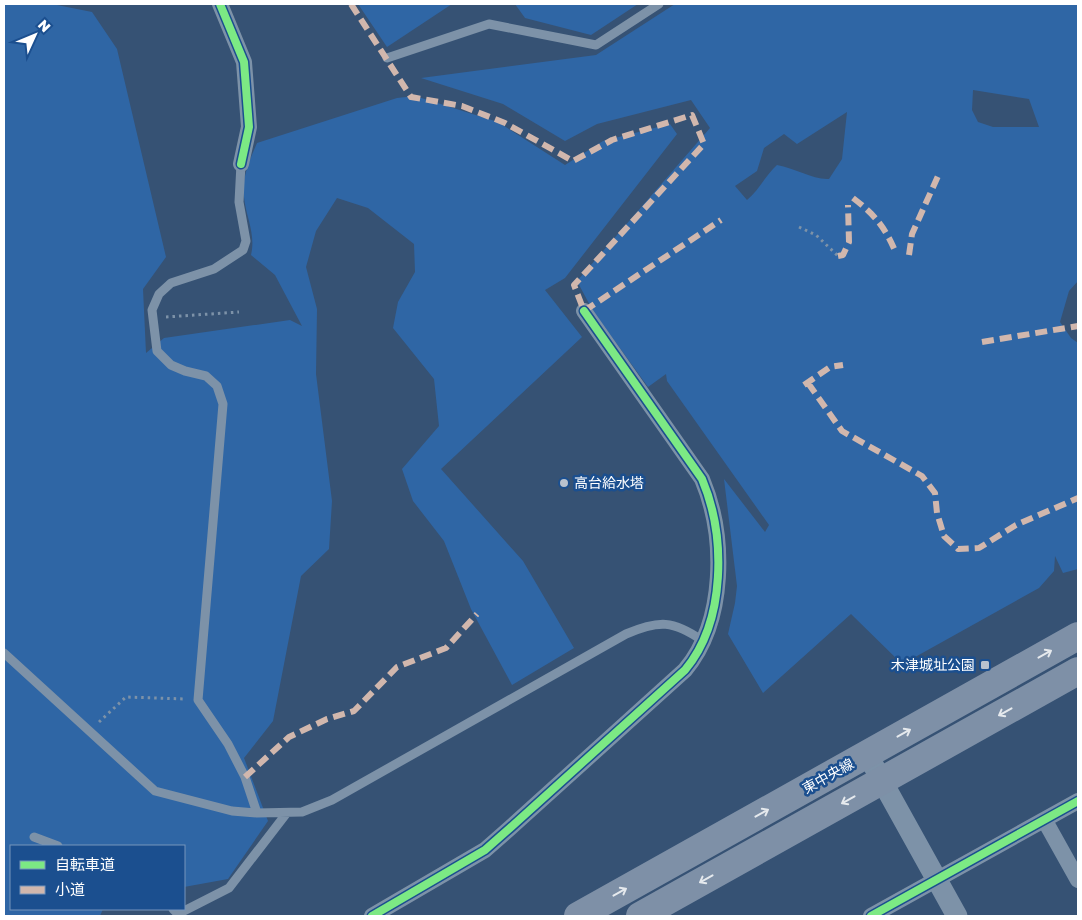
<svg xmlns="http://www.w3.org/2000/svg" width="1082" height="920" viewBox="0 0 1082 920" font-family="'Golos Text','Noto Sans JP',sans-serif">
	<style>
		.green { fill: #2f66a5; fill-rule: evenodd }
		.lines { fill: none; stroke-linecap: round; stroke-linejoin: round }
		.path { stroke: #7d92a8; stroke-width: 3; stroke-dasharray: 2.5 4; stroke-linecap: butt }
		.service { stroke: #7d92a8; stroke-width: 9 }
		.minor { stroke: #7d92a8; stroke-width: 16 }
		.tertiary { stroke: #7d92a8; stroke-width: 21 }
		.trunk { stroke: #7e90a7; stroke-width: 28 }
		.quiet { stroke: #d1b7ad; stroke-width: 6; stroke-dasharray: 12 6; stroke-linecap: butt }
		.cycleway-casing { stroke: #1b4f8f; stroke-width: 11 }
		.cycleway { stroke: #7ce984; stroke-width: 8 }
		.oneway { stroke: #e5e9ed }
		.poi-dot { fill: #b9c2ce; stroke: #1b4f8f; stroke-width: 2 }
		.labels { text-anchor: middle; stroke-width: 5; stroke-linejoin: round; paint-order: stroke }
		.poi-label { font-size: 14px; fill: #fff; stroke: #1b4f8f; text-anchor: start }
		.street-label { font-size: 14px; fill: #fff; stroke: #1b4f8f }
	</style>
	<rect width="100%" height="100%" fill="#365274"/>
	<path class="green" d="M4 4H52L92 12 117 49 166 257 143 289 146 353 164 338 290 320 302 326 275 275 251 255C256 234 246 217 244 197 241 179 250 159 257 143L397 98 415 96 498 122 565 165 603 141 670 124 677 134 565 278 545 290 582 337 441 469 523 561 574 648 512 685 471 609 444 541 413 501 402 469 439 426 434 379 393 328 398 302 415 272 414 244 368 208 337 198 316 231 306 267 317 309 316 374 332 501 329 549 301 576 273 721 244 758 268 821 228 879 184 887V846H11V909H103L100 916H4Z
		M358 4H452L387 47Z
		M515 4H638L591 35 525 18Z
		M675 4H1078V281L1069 291 1060 322 1071 338 1078 343V569L1063 573 1055 556 1054 571 1039 588 908 661 900 662 851 614 763 693 728 634 735 603 737 586 724 479 765 532 769 525 667 381 666 374 648 387 593 311 577 281 710 128 691 100 597 124 565 141 503 104 421 78 596 55ZM973 90 1029 99 1039 127H993L978 122 972 110ZM847 112 842 159 829 179C813 180 795 168 777 165 765 176 759 190 747 200L735 186 757 171 764 148 784 134 797 144Z"/>
	<g class="lines">
		<path class="path" d="M799 227 816 235 838 256
			M166 317 239 312
			M99 722 126 697 185 699"/>
		<path class="service" d="M387 58 489 24 596 45 659 4
			M241 164 239 202 246 241 243 250 214 269 171 283 159 294 152 310 157 351 171 365 185 371 206 376 217 386 223 404 198 700 228 744 245 777 257 813 302 812 332 800 626 634C659 620 673 620 703 641
			M4 653 155 791 232 811 257 813
			M34 837 58 846
			M173 909 178 914 229 888 286 814"/>
		<path class="minor" d="M220 4 244 62 249 127 241 164
			M1045 821 1078 880
			M372 916 485 850 510 828 685 670C726 621 726 536 702 479L584 311
			M871 916 1078 801"/>
		<path class="tertiary" d="M867 754 957 916"/>
		<path class="trunk" d="M578 916 1078 636
			M640 916 1078 671"/>
		<path class="quiet" d="M351 4 411 97 462 106 505 123 573 161 612 140 692 115 704 144 574 285 584 311 721 220
			M853 198C875 215 885 227 896 253
			M909 255 912 234 938 176
			M838 256 843 255 849 242 848 205
			M982 342 1078 326
			M808 383 842 431 922 476 935 493 937 513 944 536 958 549 979 548 1016 525 1078 498
			M804 385 830 367 843 365
			M245 777 289 737 327 719 354 711 397 667 446 648 477 614"/>
		<g class="cycleway-casing">
			<path id="cycleway" d="M220 4 244 62 249 127 241 164
				M372 916 485 850 510 828 685 670C726 621 726 536 702 479L584 311
				M871 916 1078 801"/>
		</g>
		<use href="#cycleway" class="cycleway"/>
	</g>
	<defs><path id="oneway-shaft" d="M-6 0H5M1.5-3L5.5 0L1.5 3" fill="none" stroke-width="1.6" stroke-linecap="round" stroke-linejoin="round" transform="scale(1.25)"/></defs>
	<g class="oneway">
		<use href="#oneway-shaft" transform="translate(1045 654) rotate(-29)"/>
		<use href="#oneway-shaft" transform="translate(1005 712) rotate(151)"/>
		<use href="#oneway-shaft" transform="translate(904 733) rotate(-29)"/>
		<use href="#oneway-shaft" transform="translate(848 800) rotate(151)"/>
		<use href="#oneway-shaft" transform="translate(762 813) rotate(-29)"/>
		<use href="#oneway-shaft" transform="translate(706 879) rotate(151)"/>
		<use href="#oneway-shaft" transform="translate(620 892) rotate(-29)"/>
	</g>
	<g class="poi-dot">
		<circle cx="564" cy="483" r="5"/>
		<rect x="980" y="660" width="10" height="10" rx="2.5"/>
	</g>
	<g class="labels">
		<g class="poi-label">
			<text x="574" y="488">高台給水塔</text>
			<text x="975" y="670" text-anchor="end">木津城址公園</text>
		</g>
		<g class="street-label">
			<text transform="translate(828 776) rotate(-29)" y="5">東中央線</text>
		</g>
	</g>
	<rect width="1082" height="920" fill="none" stroke="#ffffff" stroke-width="10"/>
	<rect x="10" y="845" width="175" height="65" fill="#1b4f8f" stroke="#7695bc"/>
	<rect x="20" y="861" width="25" height="8" fill="#7ce984" stroke="#7695bc"/>
	<text x="55" y="870" font-size="15" fill="#ffffff">自転車道</text>
	<rect x="20" y="886" width="25" height="8" fill="#d1b7ad" stroke="#7695bc"/>
	<text x="55" y="895" font-size="15" fill="#ffffff">小道</text>
	<g transform="translate(35 35) rotate(46)" stroke="#1b4f8f" stroke-width="4" paint-order="stroke">
	<path d="M0-4L9 19L0 12L-9 19Z" fill="#ffffff"/>
	<text y="-8" font-size="14" font-weight="bold" text-anchor="middle" fill="#ffffff">N</text>
	</g>
</svg>
